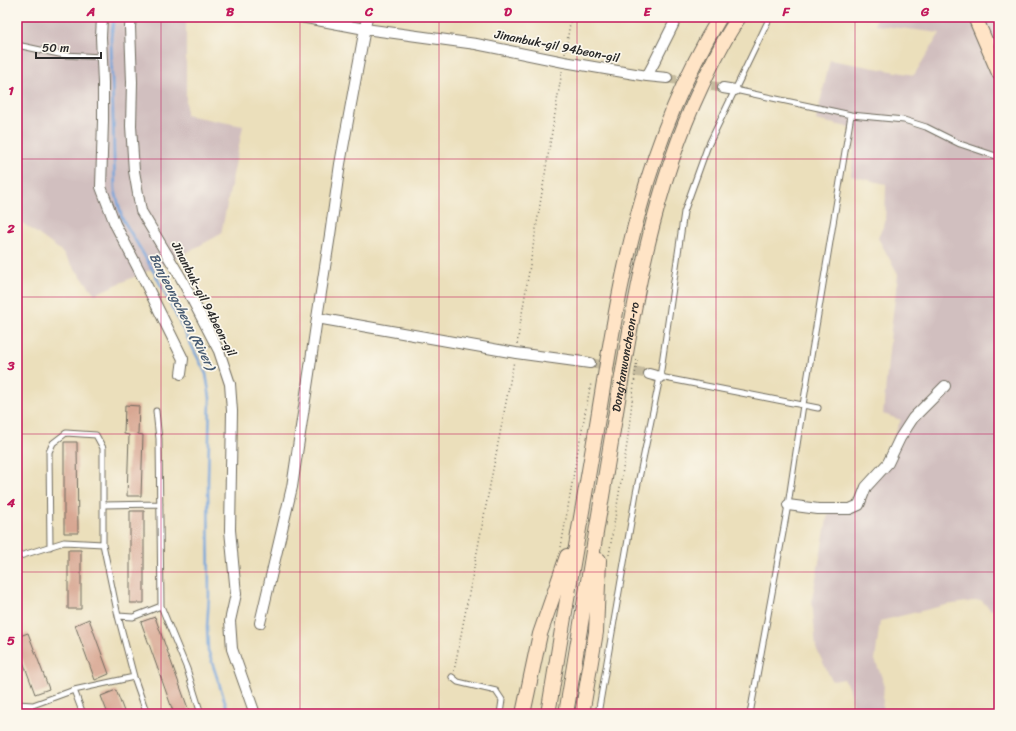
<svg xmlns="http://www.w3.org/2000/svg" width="1016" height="731" viewBox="0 0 1016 731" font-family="Sriracha,sans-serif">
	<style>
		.industrial { fill: #d1bfbf }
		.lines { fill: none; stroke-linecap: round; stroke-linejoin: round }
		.stream { stroke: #71a3dc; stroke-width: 2.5 }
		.building { fill: #d8a793 }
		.street-tunnel { stroke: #c5bb9e; stroke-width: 10; stroke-dasharray: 10 5; stroke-linecap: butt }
		.lane-casing { stroke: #6e6a5d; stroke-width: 7 }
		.street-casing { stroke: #6e6a5d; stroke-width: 12 }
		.secondary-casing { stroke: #6e6a5d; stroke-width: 16 }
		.path { stroke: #6e6a5d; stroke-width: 1.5; stroke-dasharray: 1 3; stroke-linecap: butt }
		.lane { stroke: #fff; stroke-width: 5 }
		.street { stroke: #fff; stroke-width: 10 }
		.secondary { stroke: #ffe4c6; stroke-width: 14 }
		.grid { fill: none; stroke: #c2185b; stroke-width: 1; stroke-opacity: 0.55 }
		.labels { text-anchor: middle; stroke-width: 3.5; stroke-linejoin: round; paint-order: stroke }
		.street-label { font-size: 12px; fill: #2b2b2b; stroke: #fbf7ec }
		.water-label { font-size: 13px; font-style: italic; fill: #475b72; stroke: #fbf7ec }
		.neatline { fill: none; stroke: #c2185b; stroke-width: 1.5 }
		.grid-label { font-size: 13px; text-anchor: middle; font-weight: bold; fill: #c2185b }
	</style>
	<rect width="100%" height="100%" fill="#fbf7ec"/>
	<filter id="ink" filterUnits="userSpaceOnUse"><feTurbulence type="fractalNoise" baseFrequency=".025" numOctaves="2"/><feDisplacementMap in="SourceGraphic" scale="8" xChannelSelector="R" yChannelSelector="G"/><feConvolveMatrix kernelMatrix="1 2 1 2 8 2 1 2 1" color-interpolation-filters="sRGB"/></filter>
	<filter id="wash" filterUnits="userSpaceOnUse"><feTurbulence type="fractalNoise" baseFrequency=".012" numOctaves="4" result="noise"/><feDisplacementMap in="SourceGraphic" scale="16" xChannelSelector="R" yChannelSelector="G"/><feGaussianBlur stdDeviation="0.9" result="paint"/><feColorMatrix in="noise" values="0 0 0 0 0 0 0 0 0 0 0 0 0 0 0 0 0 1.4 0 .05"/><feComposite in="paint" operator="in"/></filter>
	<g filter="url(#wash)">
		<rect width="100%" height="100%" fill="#ebdfbb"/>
		<path class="industrial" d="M17 17H186V115L243 126 221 234 173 260 95 294 60 250 17 219Z
			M876 17H999V607L991 610 981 600 946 605 880 621 875 660 884 683 882 714H853L851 693 844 679 832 681 816 648 812 599 829 509 861 503 882 462 901 420 883 414 891 330 898 274 878 238 885 222 886 184 851 176 857 129 816 120 830 60 914 75 940 33 875 25Z"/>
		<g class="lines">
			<path class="stream" d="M114 17 111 37 114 156 115 190 122 218 154 272 206 374 210 398 208 479 209 596 207 627 208 650 229 714"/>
		</g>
		<g id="blocks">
			<path class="building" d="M125 405 139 406 138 434 143 435 141 496H127L129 435 124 434Z
				M64 442H77L78 533H64Z
				M130 511H144V603H130Z
				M68 550H81V609H68Z
				M155 617 177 678 190 714H174L160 675 141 622Z
				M89 619 109 674 95 680 75 625Z
				M28 633 49 689 35 694 17 645V637Z
				M116 690 125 714H108L101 696Z"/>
		</g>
	</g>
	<g filter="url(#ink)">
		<use href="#blocks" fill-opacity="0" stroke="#6e6a5d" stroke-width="1"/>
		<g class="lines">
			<path class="street-tunnel" d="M667 78 723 88
				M590 363 649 374"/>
			<g class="lane-casing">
				<path id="lane" d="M987 39 999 43
					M17 45 64 55 102 57
					M735 90 851 115 904 120 926 127 960 144 999 157
					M660 377 818 408
					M156 411 159 439 161 606 187 669 201 714
					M103 505 160 504
					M50 547 49 452 53 443 66 433 96 435 103 448V544L118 616 134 677 147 714
					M17 556H20L64 542 103 544
					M118 616 133 617 161 606
					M452 677 458 682 496 691 502 700 500 714
					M74 690 83 714
					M17 704 33 705 74 690 134 677
					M598 714 636 493 660 377 684 212 707 148 770 17
					M750 714 788 505 803 405 851 115"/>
			</g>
			<g class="street-casing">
				<path id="street" d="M102 17 101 37 103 83V121L101 187 115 224 139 270 183 359 181 374
					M131 17 130 27 132 82 131 126 134 171 141 211 181 278 219 351 230 384 232 411 230 530 236 594 230 621 232 649 255 714
					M301 17 365 29 476 44 564 62 647 76 667 78
					M647 76 654 63 677 17
					M723 88 735 90
					M317 318 516 353 590 363
					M649 374 660 377
					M788 505 818 509H850L859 505 866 487 888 463 900 438 913 418 945 386
					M260 623 292 487 310 367 317 318 330 235 340 164 367 17"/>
			</g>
			<g class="secondary-casing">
				<g id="secondary">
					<path d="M975 17 999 73"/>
					<path d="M523 714 540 634 567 556"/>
					<path d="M548 714C564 617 580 521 597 424 609 351 620 278 640 207 658 140 684 76 720 17"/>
					<path id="s1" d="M566 714C582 617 598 520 614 424 633 309 651 193 701 87 712 63 724 39 739 17"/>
					<path d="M582 714 596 632 599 560"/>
				</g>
			</g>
			<path class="path" d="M565 54 571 17
				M517 344 562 71
				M561 547 577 455 591 383
				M609 555 627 444 637 359
				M454 671 514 361"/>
			<use href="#lane" class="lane"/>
			<use href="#street" class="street"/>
			<use href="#secondary" class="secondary"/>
		</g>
	</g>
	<path class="grid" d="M161 17V714M300 17V714M439 17V714M577 17V714M716 17V714M855 17V714M17 159H999M17 297H999M17 434H999M17 572H999"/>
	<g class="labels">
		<g class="street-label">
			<text transform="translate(557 46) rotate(11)" y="4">Jinanbuk-gil 94beon-gil</text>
			<text transform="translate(204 299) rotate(63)" y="4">Jinanbuk-gil 94beon-gil</text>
			<text dy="4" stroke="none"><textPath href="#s1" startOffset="362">Dongtanwoncheon-ro</textPath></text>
		</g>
		<g class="water-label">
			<text transform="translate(183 311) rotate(63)" y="5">Banjeongcheon (River)</text>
		</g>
	</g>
	<rect width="1016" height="731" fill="none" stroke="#fbf7ec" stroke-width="44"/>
	<path d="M36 52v6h65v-6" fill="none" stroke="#2b2b2b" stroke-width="2"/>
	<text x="42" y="52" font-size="12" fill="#2b2b2b" stroke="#fbf7ec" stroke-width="3" paint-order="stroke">50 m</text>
	<rect x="22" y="22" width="972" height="687" class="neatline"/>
	<g class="grid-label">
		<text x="91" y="16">A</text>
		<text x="230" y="16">B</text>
		<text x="369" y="16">C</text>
		<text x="508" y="16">D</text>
		<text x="647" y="16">E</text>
		<text x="786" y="16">F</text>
		<text x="925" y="16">G</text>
		<text x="11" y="95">1</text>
		<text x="11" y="233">2</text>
		<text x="11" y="370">3</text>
		<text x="11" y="507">4</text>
		<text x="11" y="645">5</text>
	</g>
</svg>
